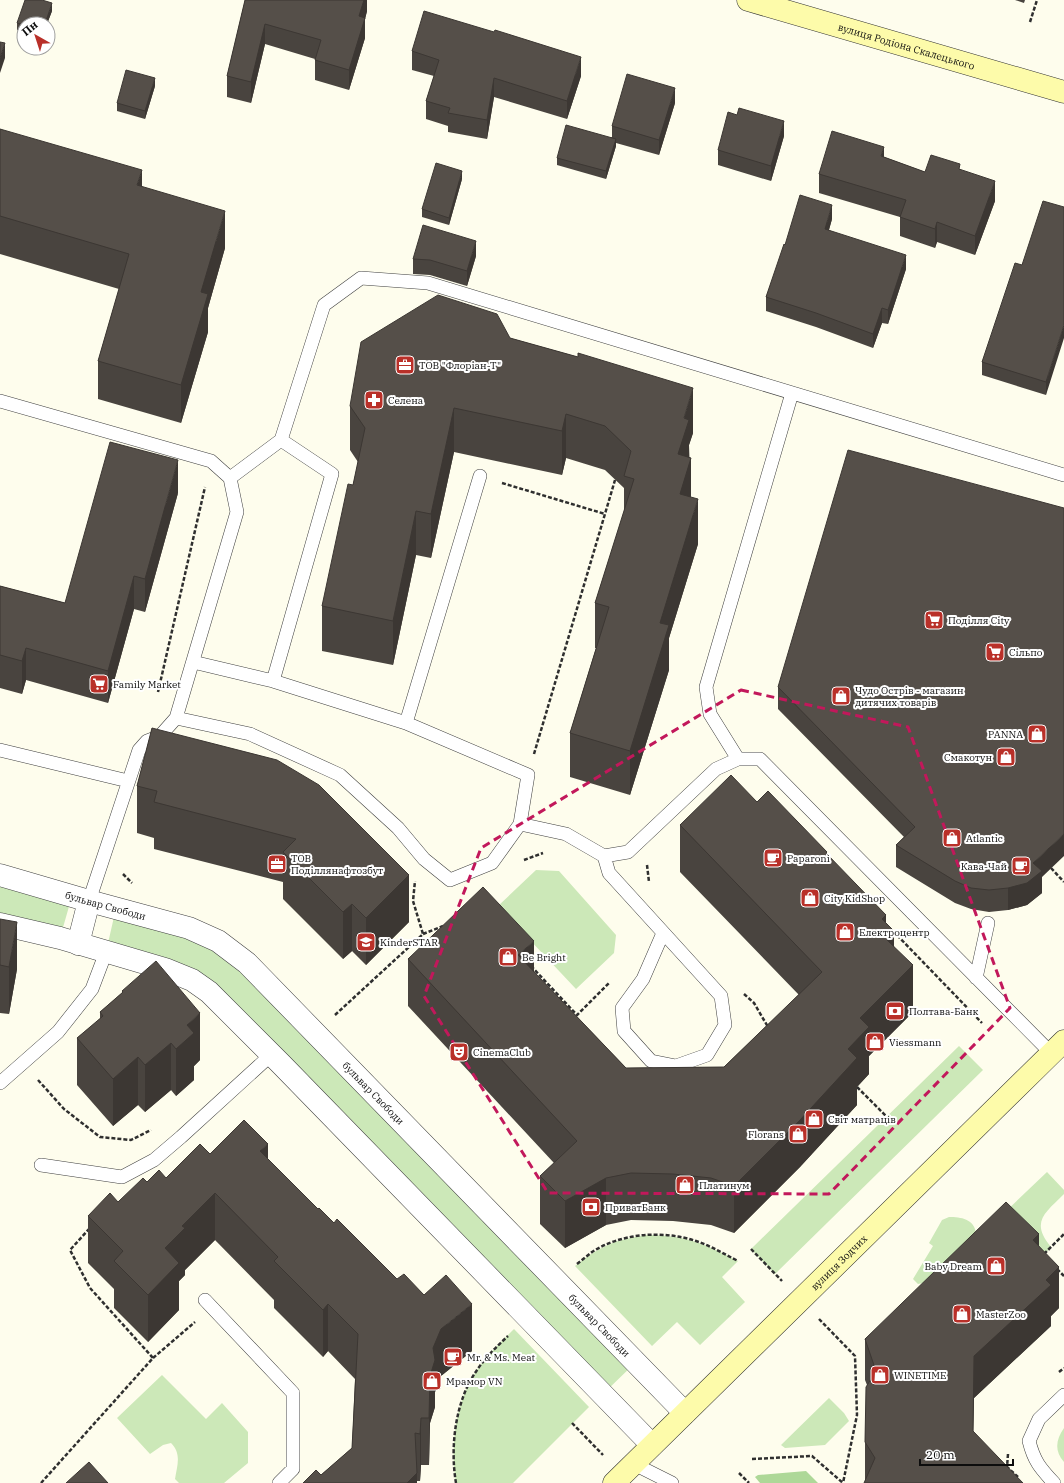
<svg xmlns="http://www.w3.org/2000/svg" width="1064" height="1483" viewBox="0 0 1064 1483" font-family="'IBM Plex Serif',serif">
	<style>
		.green { fill: #cce8b8 }
		.forest { fill: #aed898 }
		.lines { fill: none; stroke-linecap: round; stroke-linejoin: round }
		.service-casing { stroke: #404040; stroke-width: 14 }
		.minor-casing { stroke: #404040; stroke-width: 23 }
		.secondary-casing { stroke: #2f2f2f; stroke-width: 23 }
		.path { stroke: #2f2f2f; stroke-width: 2.5; stroke-dasharray: 4 2; stroke-linecap: butt }
		.service { stroke: #fff; stroke-width: 13 }
		.minor { stroke: #fff; stroke-width: 22 }
		.secondary { stroke: #fdfbaa; stroke-width: 22 }
		.wall { fill: #49443f }
		.shaded-wall { fill: #3c3733 }
		.building { fill: #554f49; stroke: #3c3733 }
		.marked { fill: none; stroke: #c2185b; stroke-width: 3; stroke-dasharray: 8 5; stroke-linejoin: round }
		.labels { text-anchor: middle; stroke-width: 4; stroke-linejoin: round; paint-order: stroke }
		.street-label { font-size: 10px; fill: #0d0d0d; stroke: #fff }
		.poi-label { font-size: 10px; fill: #0d0d0d; stroke: #fff; text-anchor: start }
	</style>
	<rect width="100%" height="100%" fill="#fefded"/>
	<path class="green" d="M536 870 559 871 616 935 614 953 576 989 498 906Z
		M0 875 72 896 60 938 0 924Z
		M116 908 204 934 635 1363 603 1394 209 992 106 952Z
		M959 1046 983 1070 775 1274 751 1249Z
		M1047 1172 1064 1190V1194C1045 1213 1030 1222 1051 1247L1044 1255 1004 1213Z
		M949 1217C961 1217 974 1219 976 1233L923 1283 918 1284 913 1279 933 1246 929 1243 942 1220Z
		M648 1235C686 1235 705 1244 738 1261L722 1277 745 1302 700 1345 677 1322 652 1346 575 1266C600 1246 616 1239 648 1235Z
		M514 1329 589 1407 513 1483H456C450 1448 455 1403 475 1373 486 1356 500 1343 514 1329Z
		M162 1375 206 1419 222 1403 248 1432V1463L224 1483H179L175 1479C177 1466 182 1454 171 1443L163 1445 150 1454 117 1418Z
		M829 1398 844 1413 849 1421 825 1445 785 1448 781 1445Z
		M1064 1428V1462C1054 1451 1056 1439 1064 1428Z"/>
	<path class="forest" d="M806 1471 818 1483H760L755 1477 758 1475Z"/>
	<g class="lines">
		<g class="service-casing">
			<path id="service" d="M0 401 211 461 230 478 237 512 176 718
				M281 440 324 305 361 278 428 283 1064 475
				M480 476 406 723 528 775 520 824
				M230 478 281 440 332 474 273 681
				M193 662 273 681 406 723
				M0 750 128 781
				M738 759 710 714 706 687 792 393
				M604 856 609 873 721 996 725 1025 707 1055 676 1066 651 1061 624 1031 622 1008 643 979 663 933
				M89 901 139 750 147 741 160 736 176 718 250 734 340 775 398 828 424 859 450 880 492 863 520 824 566 834 604 856 628 852 716 769 738 759H760L1051 1053
				M976 978 988 923
				M0 1083 58 1032 92 989 106 952
				M41 1165 122 1177 154 1160 181 1137 272 1054
				M205 1300 293 1393V1469L279 1483
				M634 1464 672 1483
				M1054 1483C1040 1468 1034 1461 1029 1441L1039 1419 1064 1395"/>
		</g>
		<g class="minor-casing">
			<g id="minor">
				<path id="s1" d="M0 875 89 901 189 928 218 941 247 963 685 1413"/>
				<path d="M0 924 60 938 165 969 192 980 209 992 281 1064 652 1445"/>
				<path d="M78 944 89 901"/>
			</g>
		</g>
		<g class="secondary-casing">
			<g id="secondary">
				<path id="s2" d="M748 0 1064 92"/>
				<path id="s3" d="M614 1483 1064 1041"/>
			</g>
		</g>
		<path class="path" d="M1030 22 1037 0
			M502 483 605 514
			M158 692 205 487
			M534 754 615 480
			M524 860 543 853
			M647 865 649 882
			M1051 868 1064 882
			M123 874 132 883
			M893 931 982 1023
			M423 934 443 926
			M531 966 577 1015 610 982
			M744 994 754 1003 768 1027
			M335 1015 423 934 413 901 415 881
			M38 1080 64 1109 100 1137 131 1140 151 1130
			M857 1087 887 1117
			M751 1249 782 1281
			M1044 1254 1064 1234
			M577 1264C582 1260 587 1256 592 1252 621 1233 663 1230 696 1241 711 1246 724 1254 738 1261
			M1057 1269 1064 1276
			M819 1319 855 1356 857 1415 843 1483
			M153 1358 195 1322
			M1059 1372 1064 1368
			M572 1423 603 1455
			M1008 1454 1007 1467 1018 1477
			M752 1459 812 1456 843 1483
			M739 1473 749 1483
			M41 1483 153 1358 90 1288 70 1250 89 1229
			M456 1483C450 1448 455 1403 475 1373 484 1359 496 1347 508 1336"/>
		<use href="#service" class="service"/>
		<use href="#minor" class="minor"/>
		<use href="#secondary" class="secondary"/>
	</g>
	<path class="wall" d="M245 0H367V11L365 19V38L349 90 315 80V59L265 44 251 103 227 97V76Z
		M1015 0H1025L1024 3Z
		M52 11 47 24H24V33L17 30V23Z
		M412 51 581 76 567 119 494 97 487 139 448 132V126L426 119V101L434 76 412 70Z
		M155 86 145 119 117 111V103Z
		M675 103 659 155 616 143V146L606 179 557 165V158L612 137V126Z
		M0 129 142 187 225 248 208 308V332L181 423 98 399V361L119 289 0 254Z
		M784 136 771 181 718 165V150Z
		M884 157 925 172 960 169 995 201 975 255 937 242 935 248 900 236V217L819 193V174Z
		M462 179 449 225 422 217V209Z
		M1064 207 1046 395 982 375V362L1022 265Z
		M832 219 829 230 906 269 888 324 882 323 873 348 816 327 766 311V297L785 245Z
		M476 256 467 286 430 275 413 274V259Z
		M510 338 578 357V353L693 433 689 445 691 497 698 544 669 638V670L630 795 570 777V733L596 648H595V603L624 512V488L605 470 566 458 562 475 454 452 431 558 416 555 393 665 322 651V606L353 485 358 462 350 450V406Z
		M178 493 145 612 134 609 108 703 26 680 22 694 0 688V586L65 603Z
		M778 687 1042 877V893L1027 905 1008 910 989 912 971 909 955 903 896 867V845L904 837 778 709Z
		M152 728 409 922 366 965 352 951 343 959 283 899V882L154 849V838L137 833V786Z
		M757 802 827 855 886 923 894 946 913 1012 869 1056V1074L857 1087V1105L800 1167 734 1233 711 1225 673 1221 631 1220 606 1225 565 1248 540 1224V1176L554 1163 408 1006V959L534 972 626 1068 724 1067 799 995 680 872V825Z
		M0 919 17 969 9 1014 0 1013Z
		M122 991 200 1060 194 1066V1080L176 1096 171 1090 145 1112 138 1105 113 1126 77 1085V1038L100 1019V1012L122 993Z
		M210 1154 268 1159 318 1209 334 1223 397 1279 472 1351 441 1376 435 1392V1407L430 1423 429 1465H421L420 1481H417V1483L321 1475 352 1448 355 1379 328 1351 323 1357 274 1308V1300L215 1240 185 1270V1275L179 1281V1310L148 1342 114 1308V1289L88 1263V1216L118 1202 147 1182 166 1178Z
		M1039 1246 1059 1308 1051 1316V1326L974 1398 973 1431 865 1482V1442L867 1385 865 1380V1339Z"/>
	<path class="shaded-wall" d="M364 0H367V11L365 19V38L349 90V70L359 16Z
		M52 3V11L47 24H45Z
		M265 24V44L251 103V82Z
		M5 43V58L0 73V58Z
		M581 57V76L567 119V101Z
		M155 78V86L145 119V111Z
		M494 78V97L487 139V120Z
		M675 88V103L659 155V140Z
		M784 121V136L771 181V166Z
		M616 139V146L606 179V171Z
		M884 147V166L881 156Z
		M142 170V208L137 185Z
		M462 171V179L449 225V218Z
		M995 181V201L975 255V236Z
		M832 205V219L825 243V229Z
		M225 211V248L208 308V332L181 423V385L201 292Z
		M937 222V242L935 248V229Z
		M476 241V256L467 286V271Z
		M906 255V269L888 324V310Z
		M882 308V323L873 348V334Z
		M1064 325V338L1046 395V382Z
		M693 388V433L689 445V463L691 458V502L680 538 678 454 684 418Z
		M454 408V452L431 558V514Z
		M566 414V458L562 475V431Z
		M178 460V493L145 612V579Z
		M698 499V544L669 638V670L630 795V751L660 623Z
		M416 511V555L393 665V621Z
		M134 576V609L108 703V671Z
		M26 648V680L22 694V661Z
		M1064 834V856L1042 877V893L1027 905 1008 910V888L1033 863Z
		M409 875V922L366 965V918Z
		M352 904V951L343 959V912Z
		M886 915V962L882 919Z
		M17 922V969L9 1014V967Z
		M894 931V978L886 939Z
		M534 941V988L518 955Z
		M913 965V1012L869 1056V1074L857 1087V1105L800 1167 734 1233V1186L848 1049 860 1018Z
		M200 1013V1060L194 1066V1080L176 1096V1049L187 1025Z
		M171 1043V1090L145 1112V1065Z
		M138 1057V1105L113 1126V1079Z
		M268 1144V1191L260 1151Z
		M606 1178V1225L565 1248V1201Z
		M215 1193V1240L185 1270V1275L179 1281V1310L148 1342V1295L165 1248 182 1226Z
		M1039 1234V1276L1033 1240Z
		M1059 1267V1308L1051 1316V1326L974 1398 973 1472 974 1356 1046 1280Z
		M328 1304V1351L323 1357V1310Z
		M472 1304V1351L441 1376 435 1392V1407L430 1423 429 1465V1418L430 1376 433 1348 441 1329Z
		M421 1418V1465L420 1481V1434Z
		M417 1473V1483H407Z"/>
	<path class="building" d="M25 0H42L52 3 45 24H24V25L17 23Z
		M245 0H364L359 16 365 18 349 70 315 60 321 40 265 24 251 82 227 76Z
		M424 11 494 32 495 30 581 57 567 101 494 78 487 120 448 113 450 108 426 101 439 60 412 51Z
		M0 42 5 43 0 58Z
		M126 70 155 78 145 111 117 103Z
		M627 74 675 88 659 140 612 126Z
		M739 108 784 121 771 166 718 150 728 112 737 115Z
		M566 125 616 139 606 171 557 158Z
		M0 129 142 170 137 185 225 211 201 292 208 294 181 385 98 361 129 254 0 216Z
		M832 131 884 147 881 156 925 172 931 155 960 164 959 169 995 181 975 236 937 222 935 229 900 217 906 200 819 174Z
		M436 163 462 171 449 218 422 209Z
		M800 195 832 205 825 229 906 255 888 310 882 308 873 334 816 313 766 297 784 244 785 245Z
		M1043 201 1064 207V325L1046 382 982 362 1015 263 1022 265Z
		M423 225 476 241 467 271 430 260 413 259Z
		M438 295 497 314 510 338 578 357V353L693 388 684 418 689 420 678 454 691 458 680 494 698 499 660 623 669 625 630 751 570 733 609 607 595 603 634 479 624 476 631 451 605 426 566 414 562 431 454 408 431 514 416 511 393 621 322 606 348 484 353 485 365 428 350 406 361 342Z
		M110 442 178 460 145 579 134 576 108 671 26 648 22 661 0 655V586L65 603Z
		M848 450 1064 508V834L1033 863 1042 871 1027 883 1008 888 989 890 971 888 955 881 896 845 915 827 778 687Z
		M152 728 277 760 319 785 409 875 366 918 352 904 343 912 283 852 296 839 154 802 157 791 137 786Z
		M731 775 757 802 768 791 827 852 826 853 886 915 882 919 894 931 886 939 913 965 860 1018 869 1027 848 1049 857 1058 800 1120 734 1186 711 1178 673 1174 631 1173 606 1178 565 1201 540 1176 577 1141 408 959 483 887 534 941 518 955 626 1068 724 1067 822 972 680 825Z
		M0 919 17 922 9 967 0 965Z
		M156 961 200 1013 187 1025 194 1033 176 1049 171 1043 145 1065 138 1057 113 1079 77 1038 103 1016 100 1012 123 992 122 991Z
		M244 1120 268 1144 260 1151 318 1209 319 1208 334 1223 337 1219 397 1279 404 1274 424 1295 446 1275 472 1304 441 1329 433 1348 435 1360 430 1376 429 1418H421L420 1434 415 1433 417 1473 407 1483H303L316 1470 321 1475 352 1448 358 1334 328 1304 323 1310 274 1261 278 1257 215 1193 182 1226 185 1228 165 1248 179 1263 148 1295 114 1261 123 1251 88 1216 110 1193 118 1202 143 1178 147 1182 159 1170 166 1178 200 1144 210 1154Z
		M1006 1202 1039 1234 1033 1240 1059 1267 1046 1280 1051 1285 974 1356 973 1431 1023 1483H864L875 1458 865 1442 866 1387 876 1371 865 1339Z
		M89 1462 108 1483H66Z"/>
	<path class="marked" d="M741 690 908 727 1010 1008 829 1194 548 1193 424 996 481 848Z"/>
	<defs>
		<g id="office-square" transform="scale(1)"><rect x="-9" y="-9" width="18" height="18" rx="4" fill="#b93029" stroke="#fff"/><path d="M-6-3h4V-5.5h4V-3h4V5H-6ZM-1-4.5V-3h2v-1.5ZM-6 0V1H6V0Z" fill="#fff"/></g>
		<g id="pharmacy-square" transform="scale(1)"><rect x="-9" y="-9" width="18" height="18" rx="4" fill="#b93029" stroke="#fff"/><path d="M-2-6h4v4h4v4h-4v4h-4v-4h-4v-4h4Z" fill="#fff"/></g>
		<g id="supermarket-square" transform="scale(1)"><rect x="-9" y="-9" width="18" height="18" rx="4" fill="#b93029" stroke="#fff"/><path d="M-6-5.5h2.5l.6 2H6L4.5 2H-2.5L-4.4-4H-6ZM-1.5 3.2a1.3 1.3 0 1 0 .1 0ZM3 3.2a1.3 1.3 0 1 0 .1 0Z" fill="#fff"/></g>
		<g id="shop-square" transform="scale(1)"><rect x="-9" y="-9" width="18" height="18" rx="4" fill="#b93029" stroke="#fff"/><path d="M-5-2.5h2.3a2.7 3.5 0 0 1 5.4 0H5L5.5 6h-11ZM-1.5-2.5h3a1.5 2.3 0 0 0-3 0Z" fill="#fff"/></g>
		<g id="cafe-square" transform="scale(1)"><rect x="-9" y="-9" width="18" height="18" rx="4" fill="#b93029" stroke="#fff"/><path d="M-5.5-4.5H6V0H3Q3 3.5 0 3.5H-2.5Q-5.5 3.5-5.5 0ZM3-3.2v2h1.7v-2ZM-6 4.5H4V6H-6Z" fill="#fff"/></g>
		<g id="school-square" transform="scale(1)"><rect x="-9" y="-9" width="18" height="18" rx="4" fill="#b93029" stroke="#fff"/><path d="M0-5L7-2L0 1L-7-2ZM-4 1L0 2.5L4 1V4Q0 6-4 4Z" fill="#fff"/></g>
		<g id="bank-square" transform="scale(1)"><rect x="-9" y="-9" width="18" height="18" rx="4" fill="#b93029" stroke="#fff"/><path d="M-6-4H6V4H-6ZM0-2.3a2.3 2.3 0 1 0 0 4.6a2.3 2.3 0 1 0 0-4.6Z" fill="#fff"/></g>
		<g id="theatre-square" transform="scale(1)"><rect x="-9" y="-9" width="18" height="18" rx="4" fill="#b93029" stroke="#fff"/><path d="M-5-5.5Q0-4 5-5.5V0Q5 5 0 6Q-5 5-5 0ZM-3.3-2.5H-1v1.5H-3.3ZM1-2.5H3.3v1.5H1ZM-2.8 1Q0 5.5 2.8 1Z" fill="#fff"/></g>
	</defs>
	<g fill-rule="evenodd">
		<use href="#office-square" x="405" y="365"/>
		<use href="#pharmacy-square" x="374" y="400"/>
		<use href="#supermarket-square" x="934" y="620"/>
		<use href="#supermarket-square" x="995" y="652"/>
		<use href="#supermarket-square" x="99" y="684"/>
		<use href="#shop-square" x="841" y="696"/>
		<use href="#shop-square" x="1037" y="734"/>
		<use href="#shop-square" x="1006" y="757"/>
		<use href="#shop-square" x="952" y="838"/>
		<use href="#cafe-square" x="773" y="858"/>
		<use href="#office-square" x="277" y="864"/>
		<use href="#cafe-square" x="1021" y="866"/>
		<use href="#shop-square" x="810" y="898"/>
		<use href="#shop-square" x="845" y="932"/>
		<use href="#school-square" x="366" y="942"/>
		<use href="#shop-square" x="508" y="957"/>
		<use href="#bank-square" x="895" y="1011"/>
		<use href="#shop-square" x="875" y="1042"/>
		<use href="#theatre-square" x="459" y="1052"/>
		<use href="#shop-square" x="814" y="1119"/>
		<use href="#shop-square" x="798" y="1134"/>
		<use href="#shop-square" x="685" y="1185"/>
		<use href="#bank-square" x="591" y="1207"/>
		<use href="#shop-square" x="996" y="1266"/>
		<use href="#shop-square" x="962" y="1314"/>
		<use href="#cafe-square" x="453" y="1357"/>
		<use href="#shop-square" x="880" y="1375"/>
		<use href="#shop-square" x="432" y="1381"/>
	</g>
	<g class="labels">
		<g class="street-label">
			<text dy="4" stroke="none"><textPath href="#s2" startOffset="165">вулиця Родіона Скалецького</textPath></text>
			<text dy="4" stroke="none"><textPath href="#s1" startOffset="110">бульвар Свободи</textPath></text>
			<text dy="4" stroke="none"><textPath href="#s1" startOffset="446">бульвар Свободи</textPath></text>
			<text dy="4" stroke="none"><textPath href="#s3" startOffset="315">вулиця Зодчих</textPath></text>
			<text dy="4" stroke="none"><textPath href="#s1" startOffset="770">бульвар Свободи</textPath></text>
		</g>
		<g class="poi-label">
			<text x="419" y="369">ТОВ "Флоріан-Т"</text>
			<text x="388" y="404">Селена</text>
			<text x="948" y="624">Поділля City</text>
			<text x="1009" y="656">Сільпо</text>
			<text x="113" y="688">Family Market</text>
			<text x="855" y="694">Чудо Острів - магазин<tspan x="855" dy="12">дитячих товарів</tspan></text>
			<text x="1023" y="738" text-anchor="end">PANNA</text>
			<text x="992" y="761" text-anchor="end">Смакотун</text>
			<text x="966" y="842">Atlantic</text>
			<text x="291" y="862">ТОВ<tspan x="291" dy="12">Поділлянафтозбут</tspan></text>
			<text x="787" y="862">Paparoni</text>
			<text x="1007" y="870" text-anchor="end">Кава-Чай</text>
			<text x="824" y="902">City KidShop</text>
			<text x="859" y="936">Електроцентр</text>
			<text x="380" y="946">KinderSTAR</text>
			<text x="522" y="961">Be Bright</text>
			<text x="909" y="1015">Полтава-Банк</text>
			<text x="889" y="1046">Viessmann</text>
			<text x="473" y="1056">CinemaClub</text>
			<text x="828" y="1123">Світ матраців</text>
			<text x="784" y="1138" text-anchor="end">Florans</text>
			<text x="699" y="1189">Платинум</text>
			<text x="605" y="1211">ПриватБанк</text>
			<text x="982" y="1270" text-anchor="end">Baby Dream</text>
			<text x="976" y="1318">MasterZoo</text>
			<text x="467" y="1361">Mr. &amp; Ms. Meat</text>
			<text x="894" y="1379">WINETIME</text>
			<text x="446" y="1385">Мрамор VN</text>
		</g>
	</g>
	<g transform="translate(36 36) rotate(321)"><circle r="19" fill="#ffffff" stroke="#9e9e9e"/>
	<path d="M0-3L7 15L0 10L-7 15Z" fill="#b93029"/>
	<text y="-6" font-size="11" font-weight="bold" text-anchor="middle" fill="#0d0d0d">Пн</text>
	</g>
	<path d="M920 1459v6h93v-6" fill="none" stroke="#0d0d0d" stroke-width="2"/>
	<text x="926" y="1459" font-size="12" fill="#0d0d0d" stroke="#ffffff" stroke-width="3" paint-order="stroke">20 m</text>
</svg>
